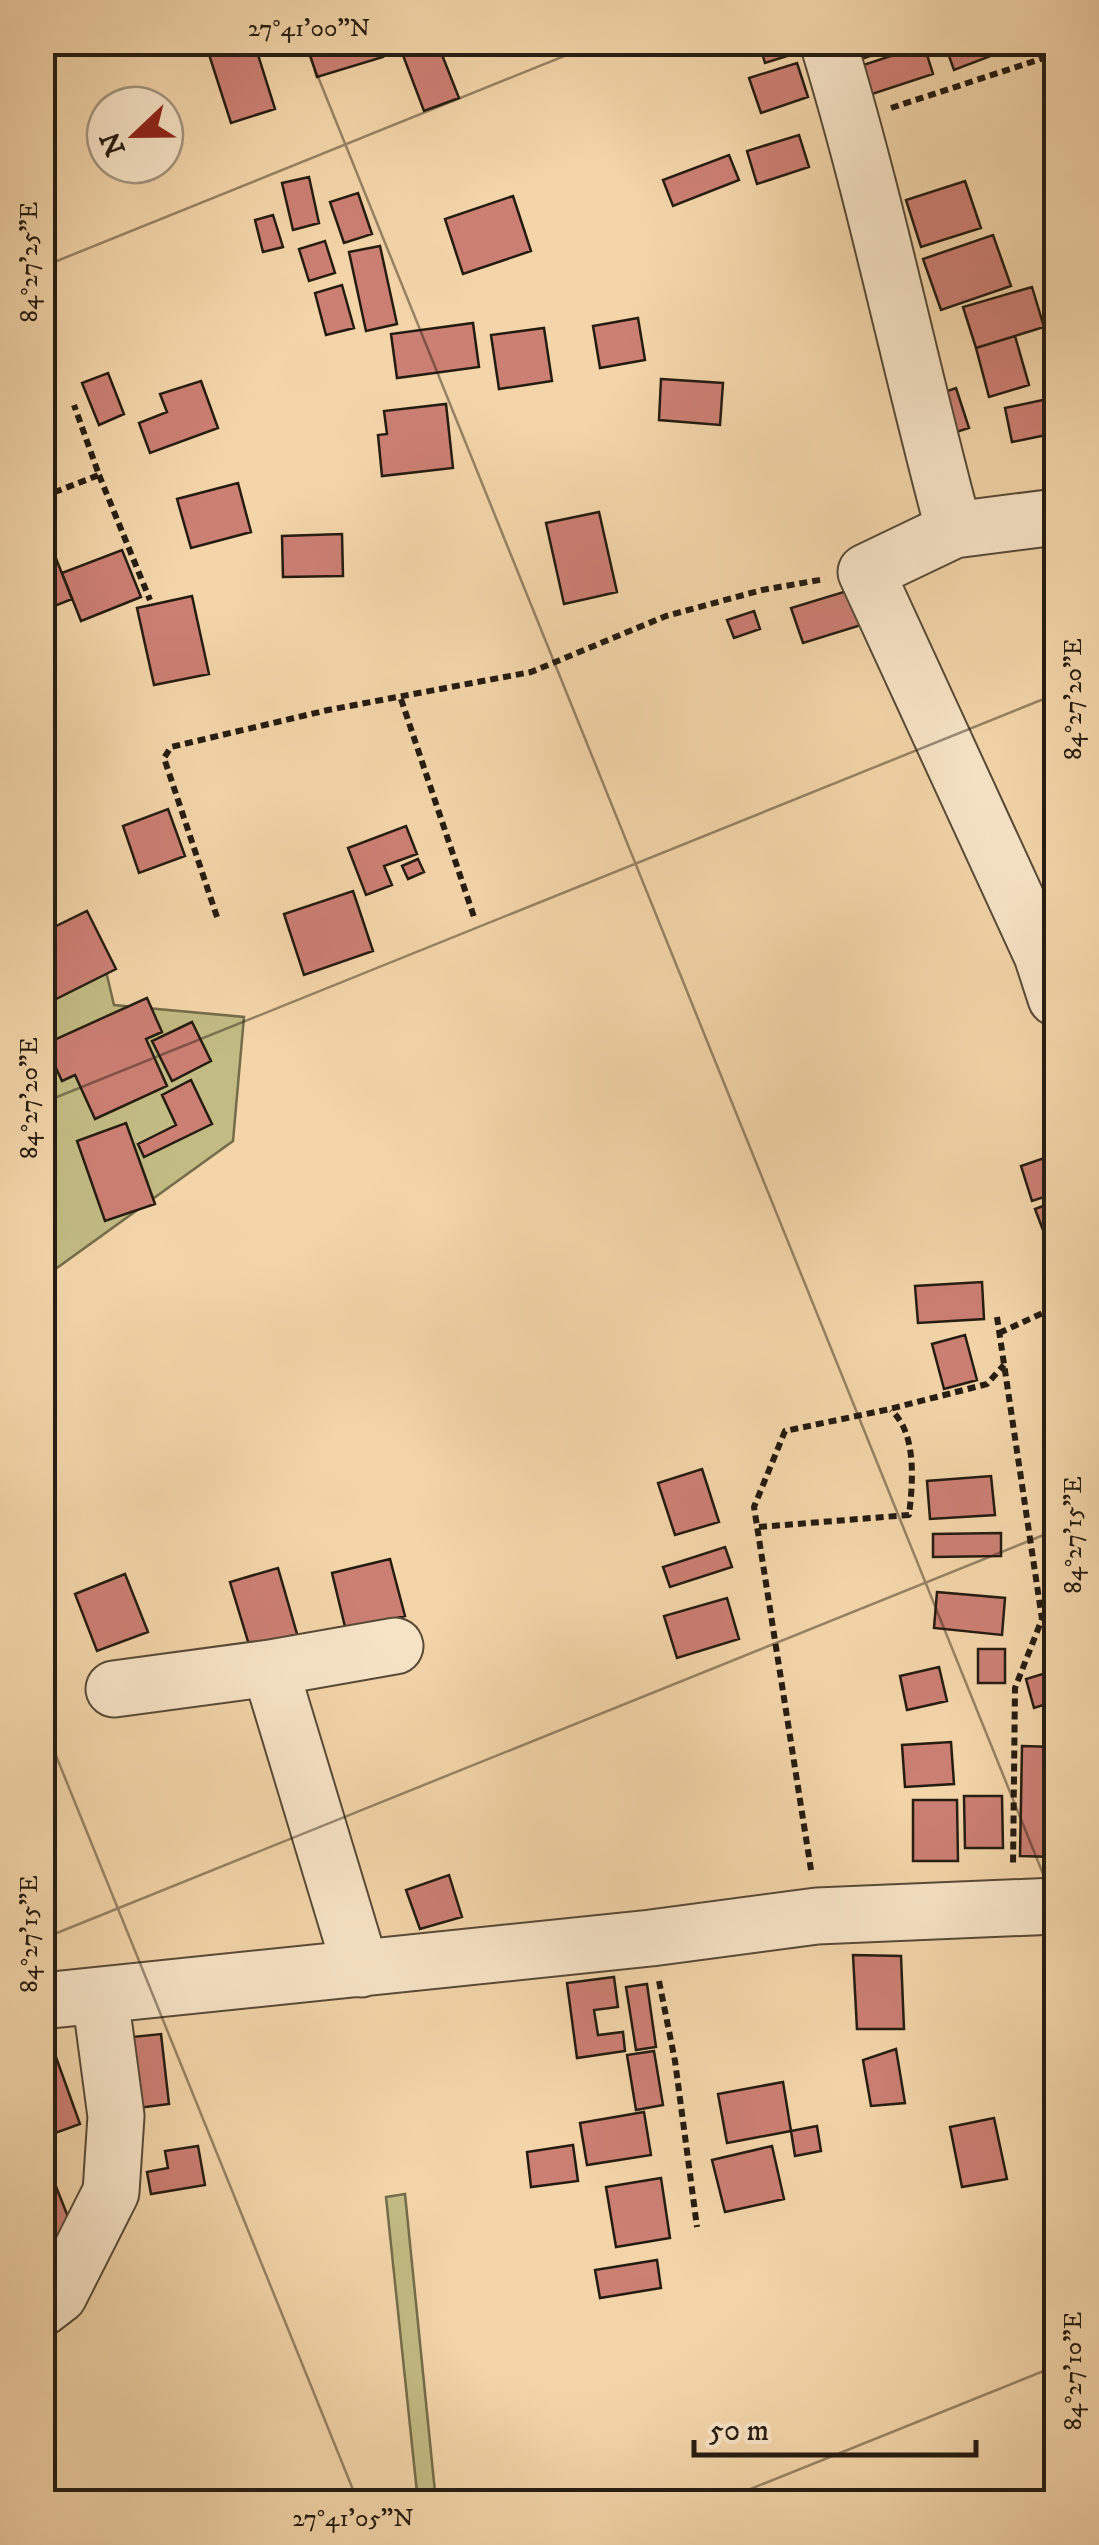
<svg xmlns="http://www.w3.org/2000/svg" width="1099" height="2545" viewBox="0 0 1099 2545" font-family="'IM FELL DW Pica',serif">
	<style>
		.green { fill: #c2bb83; stroke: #746c4a; stroke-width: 2.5 }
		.building { fill: #cc7f73; stroke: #251c11; stroke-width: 2.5 }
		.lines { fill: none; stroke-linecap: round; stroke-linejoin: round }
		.minor-casing { stroke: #584a37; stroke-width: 59 }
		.path { stroke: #251c11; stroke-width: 6; stroke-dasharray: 8 5; stroke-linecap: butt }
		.minor { stroke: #f7e4c7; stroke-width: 55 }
		.ticks { fill: none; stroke: #251c11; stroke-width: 2.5; stroke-opacity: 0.45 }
		.neatline { fill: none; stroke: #251c11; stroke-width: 4 }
		.ticks-label { font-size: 25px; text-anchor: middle; fill: #251c11 }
	</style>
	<rect width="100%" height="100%" fill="#f3d5a9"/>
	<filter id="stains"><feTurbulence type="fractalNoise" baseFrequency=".002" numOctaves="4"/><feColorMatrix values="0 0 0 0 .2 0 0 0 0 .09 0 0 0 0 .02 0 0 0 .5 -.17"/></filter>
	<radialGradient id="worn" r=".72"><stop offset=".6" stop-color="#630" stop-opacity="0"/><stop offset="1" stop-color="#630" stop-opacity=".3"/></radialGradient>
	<path class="green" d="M101 950 114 1005 244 1017 233 1141 43 1278V954Z
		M405 2194 436 2502H418L386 2197Z"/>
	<path class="building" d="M205 42H254L275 109 231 123Z
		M306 42H378L383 57 317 77Z
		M398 42H437L459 98 424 111Z
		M759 42H794L797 53 765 63Z
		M856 42H909L862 59Z
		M944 42H1007L1009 49 954 70Z
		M924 45 933 74 854 100 845 71Z
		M797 63 808 97 761 113 749 78Z
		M799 135 809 167 757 184 747 151Z
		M729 155 739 180 673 206 663 180Z
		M309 177 319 223 293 230 282 183Z
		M965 181 981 228 921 247 906 200Z
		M358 193 372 234 344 243 330 202Z
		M513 196 531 251 463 274 445 219Z
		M273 215 283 247 263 252 255 220Z
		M993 235 1011 286 941 310 923 259Z
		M325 241 335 273 309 281 299 249Z
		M380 246 397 324 366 331 349 252Z
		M342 285 354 328 326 335 315 293Z
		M1032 287 1044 327 976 348 963 307Z
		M638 318 645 360 600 368 593 326Z
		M473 323 479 367 397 378 391 334Z
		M544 328 552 381 499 389 491 335Z
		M1015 336 1029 385 989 397 976 348Z
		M108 373 124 414 99 425 82 383Z
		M661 379 723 383 720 425 659 420Z
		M201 381 218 428 150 453 139 423 167 412 160 394Z
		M956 388 969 428 934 439 921 400Z
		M1052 398 1056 433 1012 442 1005 408Z
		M446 404 453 468 382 476 378 435 387 434 384 411Z
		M238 483 251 532 191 548 177 499Z
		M599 512 617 592 564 604 546 523Z
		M44 528 72 599 42 611V529Z
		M342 534 343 576 283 577 282 536Z
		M122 550 141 597 81 621 62 573Z
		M860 587 871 622 803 643 791 608Z
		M192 596 209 674 154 685 137 608Z
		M754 611 760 629 734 638 727 620Z
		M168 809 185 856 139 873 123 826Z
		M406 826 417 854 384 866 392 885 366 895 348 848Z
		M418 859 424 872 408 879 402 866Z
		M353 891 373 951 304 975 284 914Z
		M87 911 116 969 44 1005 42 933Z
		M147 998 162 1032 146 1039 167 1086 95 1119 75 1075 62 1081 45 1044Z
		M192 1022 211 1061 172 1081 152 1041Z
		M191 1080 212 1124 144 1157 138 1144 176 1125 162 1095Z
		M126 1123 155 1204 105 1221 77 1141Z
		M1056 1154V1193L1032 1201 1021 1166Z
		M1056 1201V1234L1046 1238 1035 1209Z
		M982 1282 984 1319 918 1323 915 1286Z
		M965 1335 977 1380 944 1389 932 1344Z
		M702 1469 719 1522 675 1535 658 1483Z
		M991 1476 995 1515 930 1519 927 1481Z
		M1001 1533V1556L933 1557V1534Z
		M725 1547 732 1567 670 1587 663 1567Z
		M390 1559 405 1616 346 1631 332 1573Z
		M278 1568 297 1634 250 1648 230 1582Z
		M125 1574 148 1632 97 1651 75 1594Z
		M937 1592 1005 1598 1002 1635 934 1628Z
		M727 1598 739 1639 677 1658 664 1616Z
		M978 1649H1005V1683H978Z
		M939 1667 947 1701 907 1710 900 1676Z
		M1056 1670V1701L1034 1708 1026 1679Z
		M951 1742 954 1784 905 1787 902 1745Z
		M1022 1746 1056 1747V1857L1020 1856Z
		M964 1796H1002L1003 1848H965Z
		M913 1800H957L958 1861H913Z
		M449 1875 462 1917 420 1929 406 1890Z
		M1056 1936V2001L1053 2002 1045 1937Z
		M853 1955 901 1956 904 2029H857Z
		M614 1977 618 2007 594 2010 598 2035 623 2032 625 2051 577 2058 567 1983Z
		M647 1984 656 2047 636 2050 626 1987Z
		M161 2034 169 2104 130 2109 122 2038Z
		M52 2046 80 2124 47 2136 42 2124V2049Z
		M896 2049 905 2103 871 2106 863 2060Z
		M654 2051 663 2105 636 2110 627 2055Z
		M783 2082 791 2131 727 2143 718 2094Z
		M644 2112 651 2155 587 2165 580 2123Z
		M994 2118 1007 2179 962 2187 950 2127Z
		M817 2126 821 2151 795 2156 791 2131Z
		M573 2145 578 2181 531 2187 527 2152Z
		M198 2146 205 2185 151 2194 147 2172 168 2168 165 2151Z
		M772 2146 784 2199 725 2212 712 2160Z
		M661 2178 670 2238 616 2247 606 2187Z
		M55 2184 74 2232 42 2243V2188Z
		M657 2260 661 2288 600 2298 595 2270Z"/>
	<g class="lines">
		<g class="minor-casing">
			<path id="minor" d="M828 42C877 203 910 368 954 530L866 572 1042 955 1056 998
				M954 530 1056 517
				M270 1668 395 1646
				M114 1689 270 1668 361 1969
				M42 2001 651 1938 817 1916 1056 1906
				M42 2308 59 2295 111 2192 116 2116 100 1996"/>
		</g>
		<path class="path" d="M891 108 1056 54
			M99 475 150 600
			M42 497 99 475 74 405
			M401 699 475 920
			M217 917 164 758 171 747 328 710 531 672 666 616 762 590 825 579
			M997 1317 1042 1619 1015 1688 1013 1866
			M999 1333 1056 1307
			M759 1527 909 1515C913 1482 917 1433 891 1410
			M811 1870 754 1507 785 1431 890 1409 987 1384 1004 1365
			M659 1981 675 2061 697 2227"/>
		<use href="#minor" class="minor"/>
	</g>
	<path class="ticks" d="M304 42 1056 1906M42 267 599 42M42 1103 1056 694M42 1721 358 2502M42 1939 1056 1530M718 2502 1056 2366"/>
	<rect width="1099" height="2545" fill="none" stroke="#f3d5a9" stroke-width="110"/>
	<g transform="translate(135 135) rotate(248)"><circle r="48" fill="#f7e4c7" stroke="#a3947e" stroke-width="2.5"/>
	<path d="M0-8L18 38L0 25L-18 38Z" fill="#8f2418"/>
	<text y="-15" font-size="28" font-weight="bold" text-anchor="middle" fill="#251c11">N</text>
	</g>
	<path d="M694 2440v15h282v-15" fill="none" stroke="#251c11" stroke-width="5"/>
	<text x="709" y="2440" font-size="30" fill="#251c11" stroke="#f7e4c7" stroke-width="8" paint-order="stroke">50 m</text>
	<rect x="55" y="55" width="989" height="2435" class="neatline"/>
	<g class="ticks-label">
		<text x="309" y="36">27°41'00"N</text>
		<text transform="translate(28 262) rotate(-90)" y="9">84°27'25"E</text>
		<text transform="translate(1072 699) rotate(-90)" y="9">84°27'20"E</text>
		<text transform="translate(28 1098) rotate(-90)" y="9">84°27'20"E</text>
		<text transform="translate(1072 1535) rotate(-90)" y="9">84°27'15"E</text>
		<text transform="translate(28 1934) rotate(-90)" y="9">84°27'15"E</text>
		<text transform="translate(1072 2371) rotate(-90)" y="9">84°27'10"E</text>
		<text x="353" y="2526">27°41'05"N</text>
	</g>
	<rect width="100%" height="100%" filter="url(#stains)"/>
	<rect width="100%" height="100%" fill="url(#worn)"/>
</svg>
